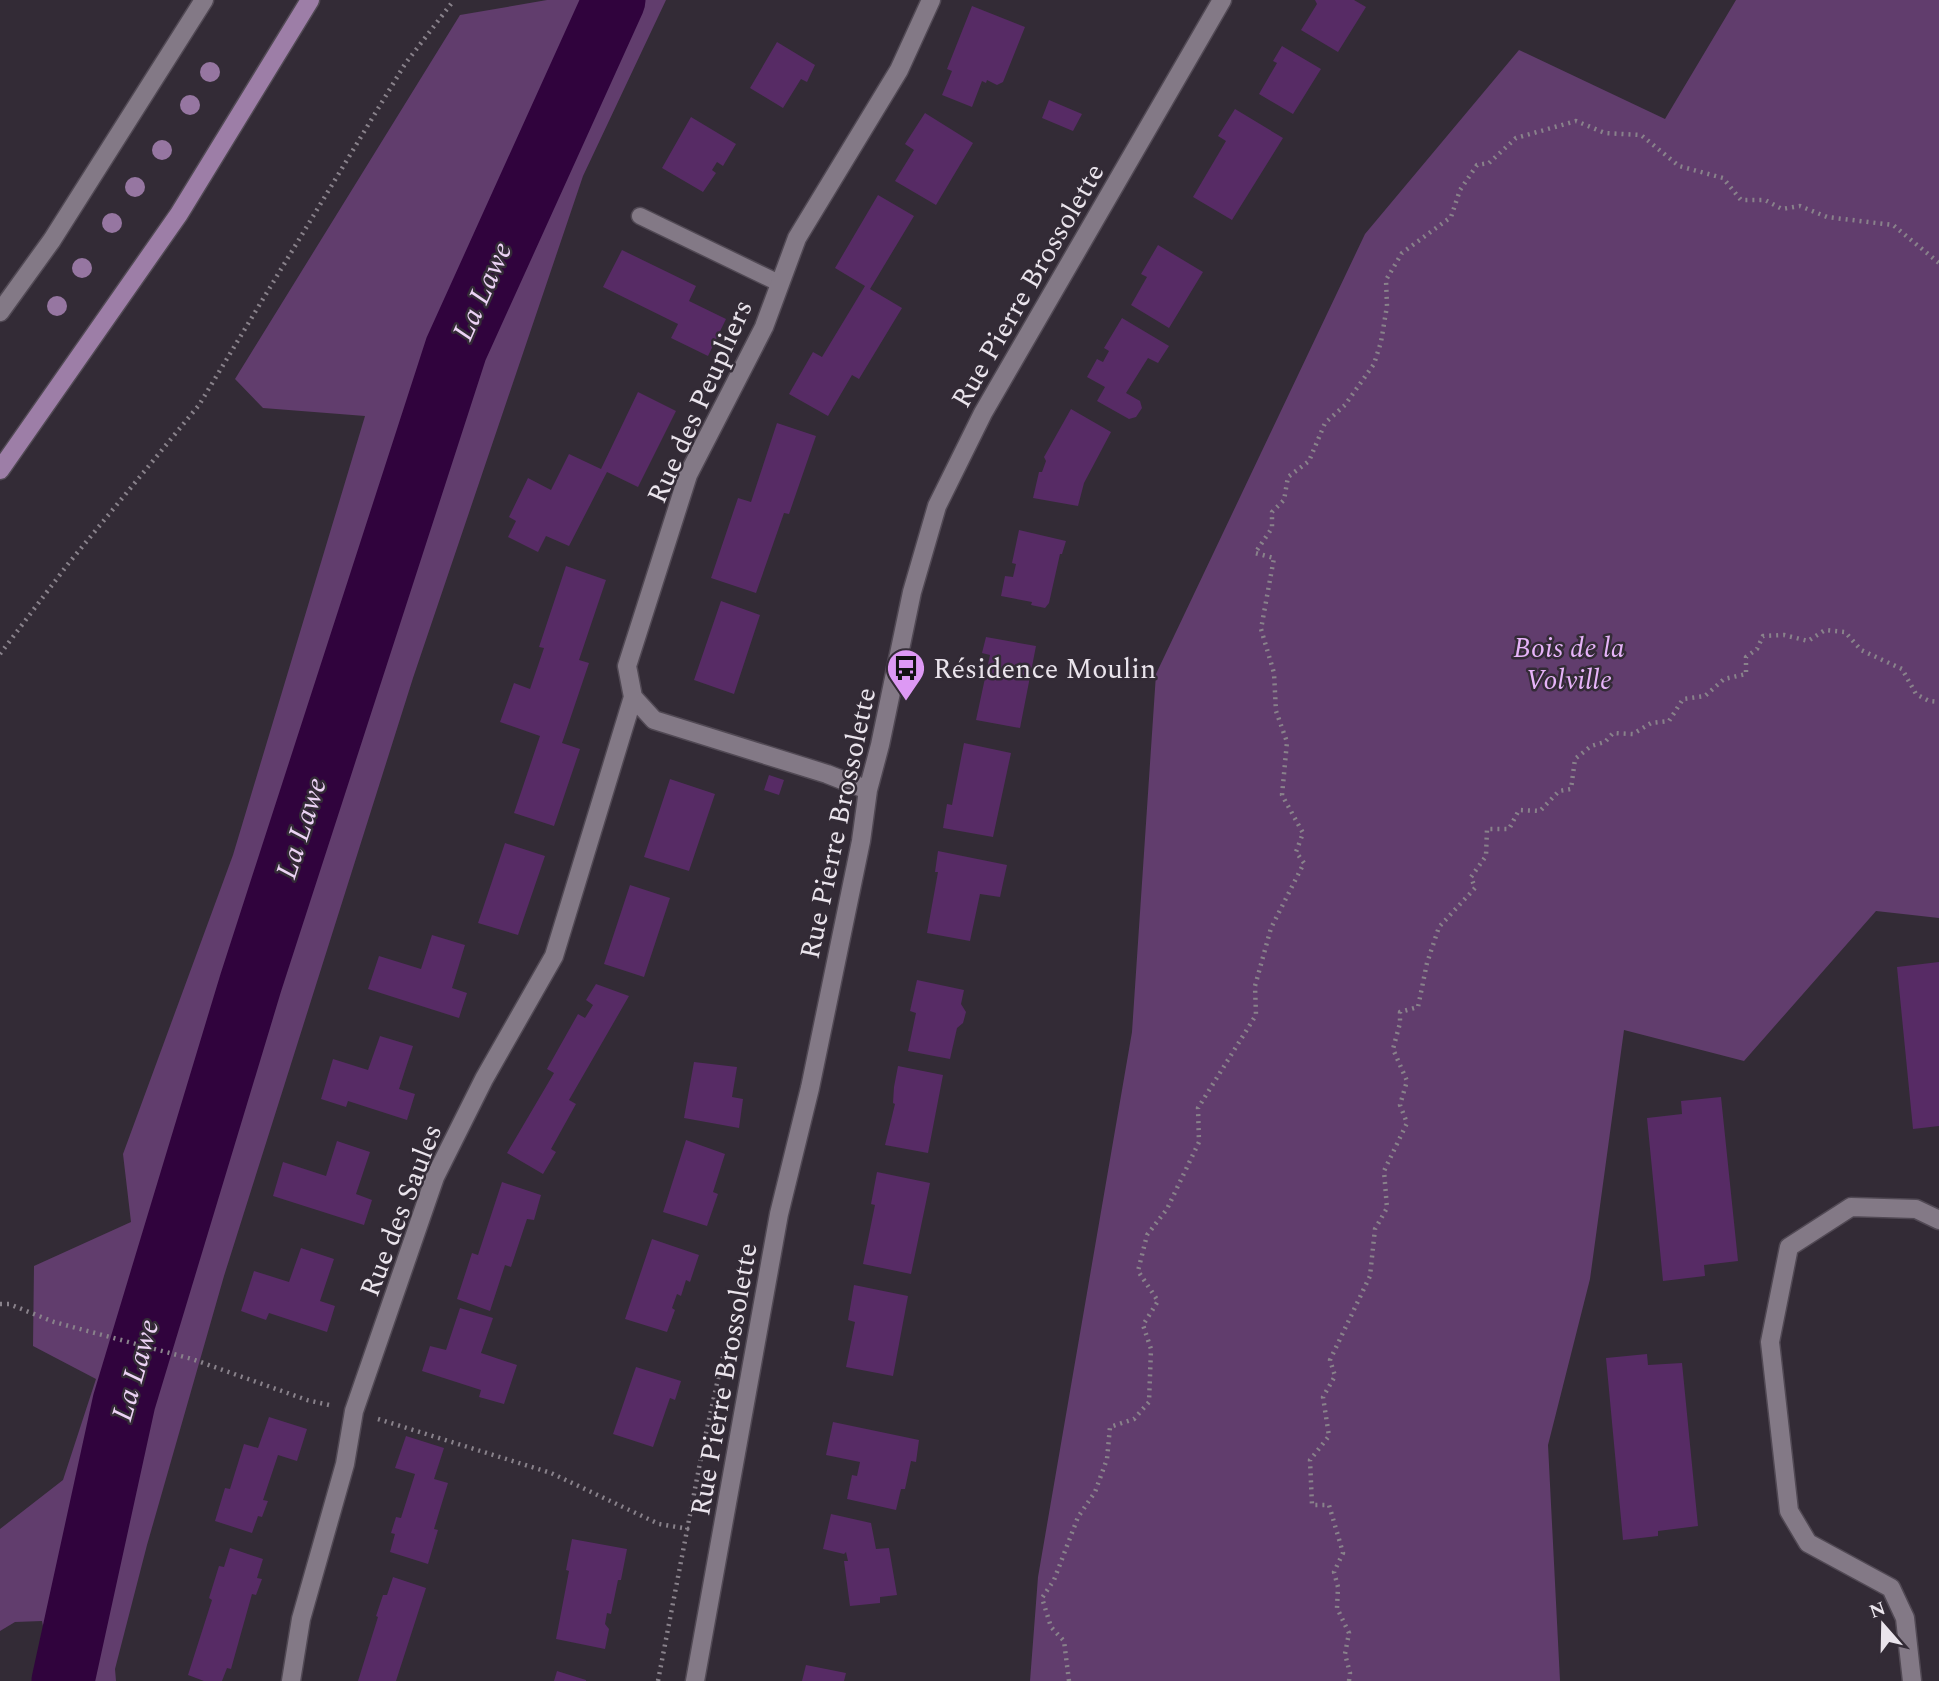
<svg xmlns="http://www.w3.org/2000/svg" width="1939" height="1681" viewBox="0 0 1939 1681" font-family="Spectral,serif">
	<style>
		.green { fill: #613d6d }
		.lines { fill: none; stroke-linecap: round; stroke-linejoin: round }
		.river { stroke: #30033d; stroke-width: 63 }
		.building { fill: #572b65 }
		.lane-casing { stroke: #514954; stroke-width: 19 }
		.street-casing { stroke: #514954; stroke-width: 21 }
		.secondary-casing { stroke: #514954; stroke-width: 21 }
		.path { stroke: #89828b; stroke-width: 4.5; stroke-dasharray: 2 5; stroke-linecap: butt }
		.lane { stroke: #837986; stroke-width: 16 }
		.street { stroke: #837986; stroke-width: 18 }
		.secondary { stroke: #9d7ea7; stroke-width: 18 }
		.tree { fill: #9676a1 }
		.labels { text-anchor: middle; stroke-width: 5; stroke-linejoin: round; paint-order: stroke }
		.street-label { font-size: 28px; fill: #eae4ec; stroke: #332b36 }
		.park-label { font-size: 28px; font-style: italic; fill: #e7b4f9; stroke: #332b36 }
		.poi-label { font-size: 28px; fill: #eae4ec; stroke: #332b36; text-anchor: start }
		.water-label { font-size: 30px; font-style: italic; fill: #ecd3f5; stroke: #332b36 }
	</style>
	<rect width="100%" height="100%" fill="#332b36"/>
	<path class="green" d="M547 0H666L583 176 413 678 224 1276 147 1545 115 1669 116 1681H50L52 1672 42 1621 15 1622 0 1631V1529L63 1480 96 1379 33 1346 34 1266 131 1222 123 1154 233 855 365 416 263 408 235 379 460 15Z
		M1736 0H1939V918L1876 911 1744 1061 1624 1030 1590 1279 1548 1445 1560 1681H1030L1038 1577 1132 1032 1156 674 1365 234 1519 50 1665 119Z"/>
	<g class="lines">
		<path class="river" d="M63 1681 124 1402 251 982 456 349 614 0"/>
	</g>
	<path class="building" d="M1315 0H1354L1366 7 1338 52 1301 30 1317 4Z
		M972 6 1025 27 1003 82 997 85 987 80 986 83 982 81 972 107 942 95 952 71 947 69Z
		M777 42 815 65 807 82 801 79 783 108 750 88Z
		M1282 46 1321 69 1293 114 1259 94 1277 63 1273 61Z
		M1049 100 1082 114 1073 131 1042 118Z
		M1235 109 1283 138 1232 220 1193 197 1226 141 1218 136Z
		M925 113 973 143 936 205 895 181 914 150 905 144Z
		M691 117 736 144 723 166 717 162 712 170 716 173 703 192 662 168Z
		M878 195 914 216 870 289 902 308 859 379 852 375 828 416 789 394 813 352 822 357 865 286 835 268Z
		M1158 245 1203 272 1169 328 1131 305 1147 277 1141 274Z
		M622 250 696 286 689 301 726 319 708 356 671 338 678 324 603 287Z
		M1122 318 1169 346 1158 363 1148 358 1126 393 1140 401 1142 408 1136 417 1129 419 1097 401 1105 387 1087 377 1097 359 1103 362 1109 351 1104 348Z
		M638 392 676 411 638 487 607 472 569 546 546 536 538 552 508 537 516 521 509 517 528 478 551 490 569 454 601 469Z
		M1071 409 1111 432 1084 483 1078 506 1033 498 1039 472H1042L1046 461 1044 457Z
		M777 423 816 436 789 514 784 513 756 593 711 578 738 498 751 502Z
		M1019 530 1066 541 1062 554H1060L1049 603 1045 608 1031 605 1032 602 1001 596 1005 576 1013 577 1016 564 1012 563Z
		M566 566 606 580 579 660 589 663 562 743 580 749 554 826 514 813 540 736 500 722 514 683 530 689 544 648 539 647Z
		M721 601 760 615 734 694 694 680Z
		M986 637 1036 646 1020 728 976 720 990 655 982 653Z
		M964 743 1011 753 993 837 943 828 947 804 952 805Z
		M769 775 784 780 779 795 764 790Z
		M670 779 715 794 689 871 644 857Z
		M505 843 545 856 518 935 478 923Z
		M938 851 1007 865 1000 897 980 894 970 941 927 933 938 872H935Z
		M630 885 670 898 644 977 604 964Z
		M432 935 465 945 452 988 467 993 459 1018 368 989 379 956 421 969Z
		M1939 962V1126L1913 1129 1897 967Z
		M917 980 964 990 961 1004 966 1012 963 1023 957 1028 950 1059 908 1051 916 1013 910 1011Z
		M596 984 629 996 569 1100 576 1104 551 1149 556 1152 543 1174 507 1153 554 1073 547 1069 578 1014 585 1018 593 1005 586 1000Z
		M380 1036 413 1046 399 1089 415 1094 407 1120 348 1101 346 1107 321 1099 333 1059 368 1070Z
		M694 1062 737 1067 732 1097 743 1099 739 1128 684 1118Z
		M898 1066 943 1075 928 1153 885 1145 895 1104 893 1103 894 1087Z
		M1721 1097 1738 1261 1704 1265 1705 1276 1663 1281 1647 1118 1682 1114 1681 1101Z
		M686 1140 725 1154 713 1192 718 1194 707 1226 663 1212Z
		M337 1141 370 1152 356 1194 372 1200 364 1225 273 1196 283 1162 326 1176Z
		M877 1172 930 1183 911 1274 863 1264 875 1205 871 1204Z
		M502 1182 541 1195 534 1220 527 1219 511 1267 505 1265 490 1311 457 1299 472 1253 478 1255Z
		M652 1239 699 1255 690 1282 686 1280 681 1296 677 1294 672 1308 675 1310 667 1332 625 1319Z
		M301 1248 334 1259 320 1301 335 1306 327 1332 269 1313 266 1320 241 1311 254 1271 289 1282Z
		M854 1285 908 1296 893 1376 846 1367 855 1322 848 1320Z
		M460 1308 493 1318 481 1353 517 1365 504 1404 479 1397 481 1390 422 1371 430 1346 446 1350Z
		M1647 1354 1648 1365 1682 1363 1698 1526 1658 1531V1536L1623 1540 1606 1358Z
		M636 1367 681 1381 675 1400 670 1398 653 1447 613 1434Z
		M269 1417 307 1429 297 1461 278 1455 263 1500 268 1501 262 1517 258 1516 252 1533 215 1521 225 1488 230 1489 244 1444 258 1448Z
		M833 1422 919 1440 916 1462 911 1461 905 1489H901L896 1510 847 1499 852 1475 857 1476 860 1462 826 1455Z
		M406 1436 444 1448 434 1479 448 1483 434 1529 438 1530 428 1564 390 1552 395 1534 391 1533 396 1517 401 1518 415 1474 395 1468Z
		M831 1514 871 1523 876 1549 889 1548 897 1595 880 1597V1603L850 1606 844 1561H848L846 1552 844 1554 823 1549Z
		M572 1539 627 1549 621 1580H618L611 1614 607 1613 605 1624 609 1629 605 1649 556 1639 569 1571 566 1570Z
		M230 1548 263 1559 257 1578 262 1579 256 1595 252 1594 231 1669 227 1668 222 1681H204L188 1675 212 1600 209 1598 219 1566 224 1567Z
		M393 1577 426 1588 396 1681H358L378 1617 376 1616 383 1595H387Z
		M806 1665 846 1673 844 1681H802Z
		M557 1671 586 1680V1681H554Z"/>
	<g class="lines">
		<g class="lane-casing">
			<path id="lane" d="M640 216 779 283"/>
		</g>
		<g class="street-casing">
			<path id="street" d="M0 312 52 240 204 0
				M868 790 827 774 654 720 633 697 627 666 688 475 764 327 797 238 899 70 931 0
				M291 1681 301 1619 345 1464 354 1411 435 1177 484 1079 554 956 633 697
				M695 1681 779 1214 810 1088 861 841 868 790 880 745 912 592 937 506 983 413 1222 0
				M1912 1681 1905 1618 1891 1588 1808 1543 1789 1511 1770 1342 1789 1247 1851 1207 1916 1209 1939 1220"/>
		</g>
		<g class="secondary-casing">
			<path id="secondary" d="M0 470 179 214 310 0"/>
		</g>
		<path class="path" d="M0 654 68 564 199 405 405 64 454 0
			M0 1304H9L54 1322 192 1359 307 1400 329 1405
			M378 1419 551 1473 659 1524 689 1529
			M658 1681 704 1442 724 1352
			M1069 1681 1064 1641 1051 1627 1042 1598 1054 1580 1078 1517 1095 1492 1107 1459 1110 1427 1134 1419 1149 1402 1151 1349 1143 1325 1158 1301 1138 1271 1147 1235 1167 1209 1199 1142 1198 1108 1256 1015 1255 986 1271 928 1304 863 1296 852 1303 833 1282 795 1287 742 1276 711 1274 673 1261 629 1274 558 1255 553 1272 528V512L1284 500 1288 477 1309 461 1325 423 1345 405 1374 364 1381 342 1387 306 1386 280 1402 253 1451 217 1460 190 1477 165 1489 163 1516 138 1576 121 1605 133 1641 135 1679 166 1723 178 1741 200H1765L1782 209 1800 206 1827 217 1893 225 1939 263
			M1349 1681 1350 1673 1345 1654 1349 1633 1337 1608 1338 1587 1334 1572 1343 1553 1329 1505H1312L1310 1460 1329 1436 1323 1397 1335 1376 1330 1360 1370 1276 1375 1229 1387 1208 1384 1171 1407 1123 1400 1105 1407 1081 1393 1049 1400 1023V1012L1418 1007 1427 963 1439 927 1475 888 1471 877 1486 856 1487 829H1509L1519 810 1540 811 1559 791 1571 789 1575 759 1591 746 1605 742 1613 733 1633 734 1651 723 1669 721 1683 699 1705 696 1724 679 1746 674V657L1757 649 1763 636 1784 635 1808 641 1825 630 1845 632 1861 650 1902 669 1916 694 1929 701 1939 702"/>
		<use href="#lane" class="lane"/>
		<use href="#street" class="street"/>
		<use href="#secondary" class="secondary"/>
	</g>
	<g class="tree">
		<circle cx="210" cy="72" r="10"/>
		<circle cx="190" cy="105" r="10"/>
		<circle cx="162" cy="150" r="10"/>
		<circle cx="135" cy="187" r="10"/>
		<circle cx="112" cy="223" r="10"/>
		<circle cx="82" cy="268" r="10"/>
		<circle cx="57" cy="306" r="10"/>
	</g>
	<defs>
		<g id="bus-pin" transform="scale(2.0125)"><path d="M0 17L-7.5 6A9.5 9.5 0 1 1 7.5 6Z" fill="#dd99f4" stroke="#332b36"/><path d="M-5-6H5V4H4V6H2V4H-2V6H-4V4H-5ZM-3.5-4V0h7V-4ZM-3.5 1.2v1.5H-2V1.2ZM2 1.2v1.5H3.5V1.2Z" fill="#111"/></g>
	</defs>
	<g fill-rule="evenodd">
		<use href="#bus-pin" x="906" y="668"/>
	</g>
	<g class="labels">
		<g class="street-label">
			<text transform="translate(1027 285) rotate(-60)" y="10">Rue Pierre Brossolette</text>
			<text transform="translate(699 401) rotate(-66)" y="10">Rue des Peupliers</text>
			<text transform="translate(837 823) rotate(-78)" y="10">Rue Pierre Brossolette</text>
			<text transform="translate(400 1210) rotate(-69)" y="10">Rue des Saules</text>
			<text transform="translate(723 1379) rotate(-80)" y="10">Rue Pierre Brossolette</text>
		</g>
		<g class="park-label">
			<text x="1569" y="657">Bois de la<tspan x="1569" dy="32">Volville</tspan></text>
		</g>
		<g class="poi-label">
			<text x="933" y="678">Résidence Moulin</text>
		</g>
		<g class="water-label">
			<text transform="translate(482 291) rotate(-66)" y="10">La Lawe</text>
			<text transform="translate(301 828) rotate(-72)" y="10">La Lawe</text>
			<text transform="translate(135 1370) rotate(-74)" y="10">La Lawe</text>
		</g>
	</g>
	<g transform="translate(1883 1625) rotate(340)" stroke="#332b36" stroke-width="5" paint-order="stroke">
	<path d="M0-5L12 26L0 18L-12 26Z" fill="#eae4ec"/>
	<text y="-10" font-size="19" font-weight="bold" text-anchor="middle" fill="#eae4ec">N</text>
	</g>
</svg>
